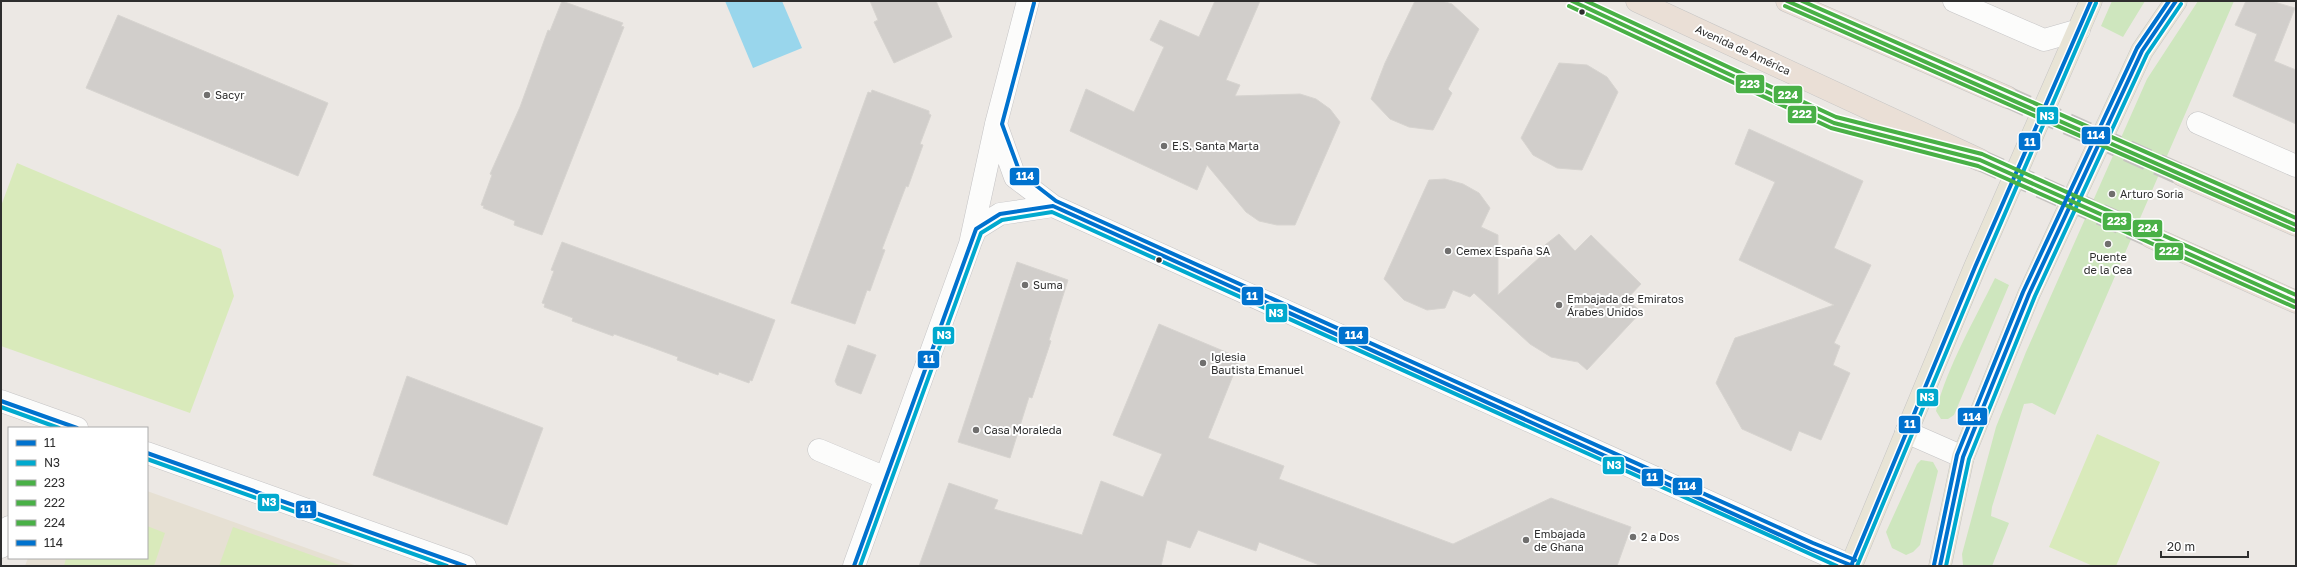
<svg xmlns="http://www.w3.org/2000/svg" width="2297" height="567" viewBox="0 0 2297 567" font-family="'Golos Text',sans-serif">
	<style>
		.education { fill: #e6e0d3 }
		.green { fill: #cee6be }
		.pitch { fill: #d9eabb }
		.water { fill: #99d6ec }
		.building { fill: #d1cecb; stroke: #d7d4d0 }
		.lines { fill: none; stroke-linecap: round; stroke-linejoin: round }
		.highway-tunnel { stroke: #c6c3c0; stroke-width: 22; stroke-dasharray: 22 11; stroke-linecap: butt }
		.minor-casing { stroke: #c5c4c5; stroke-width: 23 }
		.major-casing { stroke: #c6c5c4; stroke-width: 23 }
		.highway-casing { stroke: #c6c5c4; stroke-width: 23 }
		.minor { stroke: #fcfcfb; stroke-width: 22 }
		.major { stroke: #e8e4d6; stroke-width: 22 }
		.highway { stroke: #eadfd6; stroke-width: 22 }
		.bus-1-casing { stroke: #fff; stroke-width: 7 }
		.bus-2-casing { stroke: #fff; stroke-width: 7 }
		.bus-3-casing { stroke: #fff; stroke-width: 7 }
		.bus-4-casing { stroke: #fff; stroke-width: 7 }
		.bus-5-casing { stroke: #fff; stroke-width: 7 }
		.bus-6-casing { stroke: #fff; stroke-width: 7 }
		.bus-1 { stroke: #0072ce; stroke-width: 4 }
		.bus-2 { stroke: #00a9ce; stroke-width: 4 }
		.bus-3 { stroke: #49b046; stroke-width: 4 }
		.bus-4 { stroke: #49b046; stroke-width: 4 }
		.bus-5 { stroke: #49b046; stroke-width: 4 }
		.bus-6 { stroke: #0072ce; stroke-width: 4 }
		.bus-dot { fill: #2e2e2e; stroke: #fff; stroke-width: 1.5 }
		.poi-dot { fill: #706f6e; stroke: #fff; stroke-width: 1.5 }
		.labels { text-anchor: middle; stroke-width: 4; stroke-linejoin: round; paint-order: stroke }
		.street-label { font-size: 11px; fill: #2e2e2e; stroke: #fff }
		.poi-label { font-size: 11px; fill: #2e2e2e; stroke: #fff; text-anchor: start }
		.line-badge { stroke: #fff; stroke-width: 1.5 }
		.badge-label { font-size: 11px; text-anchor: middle; font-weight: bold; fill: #fff }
	</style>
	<rect width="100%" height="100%" fill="#ece8e4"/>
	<path class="education" d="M147 491 357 566H25L28 558H147Z"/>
	<path class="green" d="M2112 1H2145L2123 37 2101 26Z
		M2198 1H2234L2055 415 2032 403 2024 404 1992 507 1991 516 2009 523 1992 566 1963 565 1962 554 1996 427 2026 352 2147 79Z
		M1995 278 2009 285 1954 415 1948 419H1941L1936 411C1948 365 1974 321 1995 278Z
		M1921 460 1933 462 1938 471 1920 545 1913 552 1906 555 1892 548 1886 532 1917 464Z"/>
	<path class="pitch" d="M17 163 221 249 234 296 190 413 1 346V206Z
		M2097 434 2160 462 2116 566H2093L2049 547Z
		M147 526 165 533 154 566H64L66 558H147Z
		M233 527 342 566H219Z"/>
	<path class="water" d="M725 1H782L802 48 753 68Z"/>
	<path class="building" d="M562 1 623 23 621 26 624 27 542 235 514 225 515 221 483 208 484 206 481 205 492 175 490 174 520 107 548 30 550 31Z
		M870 1H936L952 37 894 63 874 22 878 20Z
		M1215 1H1260L1226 80 1240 85 1235 96 1300 94 1316 99 1330 109 1340 122 1295 225H1277L1259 221 1246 212 1207 165 1197 190 1070 131 1086 89 1134 112 1164 47 1150 40 1160 20 1199 37Z
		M1415 1H1442L1452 4 1479 29 1448 89 1452 93 1433 130 1409 127 1390 119 1371 99 1385 63Z
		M2246 1H2271L2295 8 2274 61 2296 70V124L2233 96 2257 34 2235 25Z
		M118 15 328 103 298 176 86 88Z
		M1559 63 1587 65 1607 77 1618 92 1582 170 1557 168 1533 155 1521 138Z
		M872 90 929 111V114L931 115 920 144 923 145 908 187 906 186 882 249 885 250 875 277 870 291 867 290 855 324 791 303 868 92 871 93Z
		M1749 129 1863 181 1834 248 1871 265 1834 343 1840 346 1833 365 1850 373 1821 440 1799 431 1791 451 1742 429 1716 383 1735 338 1834 305 1739 260 1775 182 1735 164Z
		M1445 179 1463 184 1479 193 1490 208 1481 227 1498 235V295L1540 257 1545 245 1559 234 1575 251 1591 235 1641 284 1627 299 1641 312 1587 370 1578 362 1551 357 1530 344 1474 293 1470 297 1453 290 1445 308 1427 310 1404 300 1384 279 1429 180Z
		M562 242 775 320 752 381 750 380 749 383 719 372 718 375 677 360 678 357 648 346 614 334 613 336 572 321 573 318 544 307 545 304 542 303 554 271 551 270Z
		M1017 262 1068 280 1049 340 1051 341 1032 398 1029 397 1010 458 958 442Z
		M1159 324 1240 358 1208 438 1284 466 1279 479 1453 544 1551 498 1631 527 1617 566H1322L1259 542 1256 551 1198 530 1190 548 1167 540 1161 566H919L949 483 998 500 994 509 1082 535 1101 481 1143 497 1162 454 1113 435Z
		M848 345 876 355 861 394 837 385 835 381Z
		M407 376 543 428 507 525 373 475Z"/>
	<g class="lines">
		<path class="highway-tunnel" d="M2007 97 2182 175
			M1980 160 2151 237"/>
		<g class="minor-casing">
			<path id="minor" d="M1954 1 2044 40 2079 30
				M2198 123 2296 166
				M996 124 1015 177 1053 206 1851 566
				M971 241 976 229 1000 214 1053 206
				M1 401 77 428
				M1906 432 1963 457
				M819 450 886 478
				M147 453 465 566
				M1 547 9 527
				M854 566 970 244 996 124 1028 1"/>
		</g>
		<g class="major-casing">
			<path id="major" d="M1851 566 1975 267 2091 1
				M1940 566 1963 457 2029 294 2142 51 2176 1"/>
		</g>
		<g class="highway-casing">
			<path id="highway" d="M1637 1 1980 160
				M1787 1 2007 97
				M2182 175 2296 225
				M2151 237 2296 302"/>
		</g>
		<use href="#minor" class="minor"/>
		<use href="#major" class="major"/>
		<use href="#highway" class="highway"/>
		<g class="bus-1-casing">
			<path id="bus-1" d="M1 401 77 428
				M147 453 465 566
				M854 566 976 229 1000 214 1053 206 1811 549 1853 566
				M1851 566 1975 267 2091 1
				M1940 566 1963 457 2029 294 2142 51 2176 1"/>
		</g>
		<g class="bus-2-casing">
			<path id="bus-2" d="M1 407 59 428
				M147 459 447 566
				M860 566 981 233 1002 220 1052 212 1837 566
				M1857 566 1981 269 2096 3
				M1946 566 1969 459 2035 296 2147 54 2181 4"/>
		</g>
		<g class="bus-3-casing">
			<path id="bus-3" d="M1572 1 1834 123 1980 160 2296 302
				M1787 1 2296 225"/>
		</g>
		<g class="bus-4-casing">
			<path id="bus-4" d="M1569 6 1831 128 1978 166 2294 307
				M1785 6 2294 230"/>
		</g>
		<g class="bus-5-casing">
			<path id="bus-5" d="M1586 1 1836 117 1982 154 2296 295
				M1802 1 2296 218"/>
		</g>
		<g class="bus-6-casing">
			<path id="bus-6" d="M1034 3 1002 124 1020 173 1056 201 1813 543 1855 560
				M1934 565 1957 455 2023 292 2137 48 2169 1"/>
		</g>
		<use href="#bus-1" class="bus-1"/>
		<use href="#bus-2" class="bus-2"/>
		<use href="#bus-3" class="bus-3"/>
		<use href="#bus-4" class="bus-4"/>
		<use href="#bus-5" class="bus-5"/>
		<use href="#bus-6" class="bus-6"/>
	</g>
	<g class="bus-dot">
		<circle cx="1582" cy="12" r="3.5"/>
		<circle cx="1159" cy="260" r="3.5"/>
	</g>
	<g class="poi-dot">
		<circle cx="207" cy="95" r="4"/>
		<circle cx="1164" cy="146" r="4"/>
		<circle cx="2112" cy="194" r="4"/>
		<circle cx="2108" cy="244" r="4"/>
		<circle cx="1448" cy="251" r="4"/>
		<circle cx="1025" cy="285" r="4"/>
		<circle cx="1559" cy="305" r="4"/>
		<circle cx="1203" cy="363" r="4"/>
		<circle cx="976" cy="430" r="4"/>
		<circle cx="1633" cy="537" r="4"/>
		<circle cx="1526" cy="540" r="4"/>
	</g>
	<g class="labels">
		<g class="street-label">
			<text transform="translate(1743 50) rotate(25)" y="4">Avenida de América</text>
		</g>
		<g class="poi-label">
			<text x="215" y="99">Sacyr</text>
			<text x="1172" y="150">E.S. Santa Marta</text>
			<text x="2120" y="198">Arturo Soria</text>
			<text x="1456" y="255">Cemex España SA</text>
			<text x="2108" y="261" text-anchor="middle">Puente<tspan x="2108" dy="13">de la Cea</tspan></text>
			<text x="1033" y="289">Suma</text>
			<text x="1567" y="303">Embajada de Emiratos<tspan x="1567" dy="13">Árabes Unidos</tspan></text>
			<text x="1211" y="361">Iglesia<tspan x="1211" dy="13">Bautista Emanuel</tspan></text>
			<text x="984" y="434">Casa Moraleda</text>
			<text x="1534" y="538">Embajada<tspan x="1534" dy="13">de Ghana</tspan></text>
			<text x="1641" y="541">2 a Dos</text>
		</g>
	</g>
	<g class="line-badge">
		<rect x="1735" y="74" width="30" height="20" rx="4" fill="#49b046"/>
		<rect x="1773" y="85" width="30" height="19" rx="4" fill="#49b046"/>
		<rect x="1787" y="105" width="30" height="19" rx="4" fill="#49b046"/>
		<rect x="2036" y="106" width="23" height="19" rx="4" fill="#00a9ce"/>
		<rect x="2081" y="126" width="30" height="19" rx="4" fill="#0072ce"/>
		<rect x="2018" y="132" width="23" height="19" rx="4" fill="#0072ce"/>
		<rect x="1009" y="167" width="31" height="19" rx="4" fill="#0072ce"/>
		<rect x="2102" y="212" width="30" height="19" rx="4" fill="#49b046"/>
		<rect x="2132" y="219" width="31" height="19" rx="4" fill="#49b046"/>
		<rect x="2154" y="242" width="30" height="19" rx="4" fill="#49b046"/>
		<rect x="1241" y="286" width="23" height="20" rx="4" fill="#0072ce"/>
		<rect x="1265" y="303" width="23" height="20" rx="4" fill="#00a9ce"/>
		<rect x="1338" y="326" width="31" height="19" rx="4" fill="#0072ce"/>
		<rect x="932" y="326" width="23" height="19" rx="4" fill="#00a9ce"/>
		<rect x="917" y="350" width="23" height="19" rx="4" fill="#0072ce"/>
		<rect x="1916" y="388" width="23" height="19" rx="4" fill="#00a9ce"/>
		<rect x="1957" y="407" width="31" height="19" rx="4" fill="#0072ce"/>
		<rect x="1898" y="415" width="23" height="19" rx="4" fill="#0072ce"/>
		<rect x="1602" y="456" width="23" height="19" rx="4" fill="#00a9ce"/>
		<rect x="1641" y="468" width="23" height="19" rx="4" fill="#0072ce"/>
		<rect x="1672" y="477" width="31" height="19" rx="4" fill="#0072ce"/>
		<rect x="257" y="493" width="23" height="19" rx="4" fill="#00a9ce"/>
		<rect x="295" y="500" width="22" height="19" rx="4" fill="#0072ce"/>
	</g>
	<g class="badge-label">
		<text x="1750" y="88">223</text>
		<text x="1788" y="99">224</text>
		<text x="1802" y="118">222</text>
		<text x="2047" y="120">N3</text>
		<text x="2096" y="139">114</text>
		<text x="2030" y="146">11</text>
		<text x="1025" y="180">114</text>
		<text x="2117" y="225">223</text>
		<text x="2148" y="232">224</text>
		<text x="2169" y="255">222</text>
		<text x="1252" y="300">11</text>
		<text x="1276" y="317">N3</text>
		<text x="1354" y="339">114</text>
		<text x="944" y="339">N3</text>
		<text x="929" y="363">11</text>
		<text x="1927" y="401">N3</text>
		<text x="1972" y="421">114</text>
		<text x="1910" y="428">11</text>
		<text x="1614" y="469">N3</text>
		<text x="1652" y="481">11</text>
		<text x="1687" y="490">114</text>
		<text x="269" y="506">N3</text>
		<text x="306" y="513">11</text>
	</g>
	<rect width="2297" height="567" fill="none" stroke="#2e2e2e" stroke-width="4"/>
	<rect x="8" y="427" width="140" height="132" fill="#ffffff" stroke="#ababab"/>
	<rect x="16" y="440" width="20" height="6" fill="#0072ce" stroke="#ababab"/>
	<text x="44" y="447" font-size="12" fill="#2e2e2e">11</text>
	<rect x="16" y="460" width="20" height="6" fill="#00a9ce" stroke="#ababab"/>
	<text x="44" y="467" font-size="12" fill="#2e2e2e">N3</text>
	<rect x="16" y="480" width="20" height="6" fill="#49b046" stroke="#ababab"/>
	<text x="44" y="487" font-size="12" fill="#2e2e2e">223</text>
	<rect x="16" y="500" width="20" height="6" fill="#49b046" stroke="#ababab"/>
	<text x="44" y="507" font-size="12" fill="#2e2e2e">222</text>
	<rect x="16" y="520" width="20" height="6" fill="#49b046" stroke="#ababab"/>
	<text x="44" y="527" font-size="12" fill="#2e2e2e">224</text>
	<rect x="16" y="540" width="20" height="6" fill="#0072ce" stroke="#ababab"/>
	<text x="44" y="547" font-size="12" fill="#2e2e2e">114</text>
	<path d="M2161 551v6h87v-6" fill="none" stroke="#2e2e2e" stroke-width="2"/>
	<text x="2167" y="551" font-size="12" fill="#2e2e2e" stroke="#ffffff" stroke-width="3" paint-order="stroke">20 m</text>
</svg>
